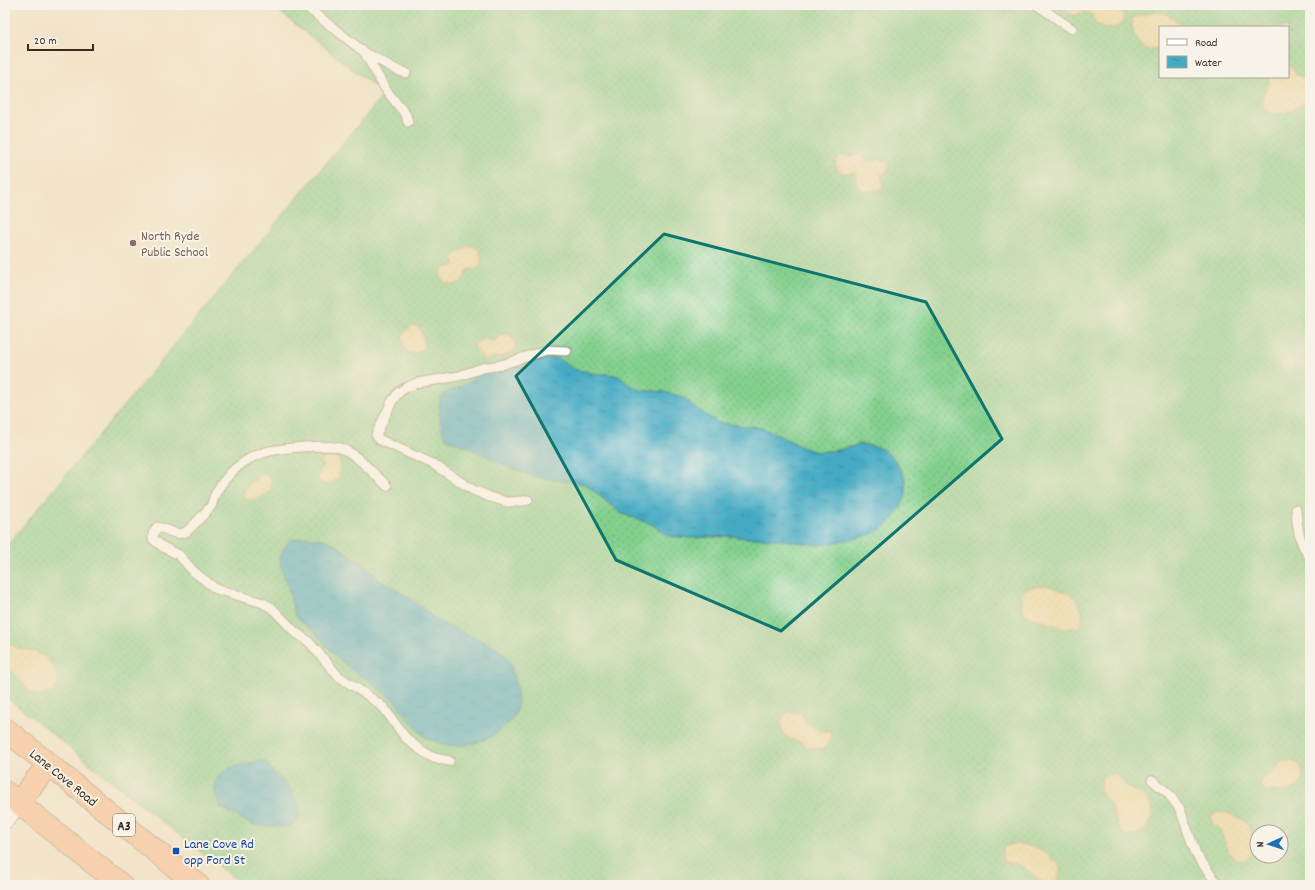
<svg xmlns="http://www.w3.org/2000/svg" width="1315" height="890" viewBox="0 0 1315 890" font-family="Dekko,sans-serif">
	<style>
		.grass { fill: url(#grass-dots); stroke: #607e56; fill-rule: evenodd }
		.sand { fill: url(#sand-dots); stroke: #94825e }
		.water { fill: url(#water-ripples); stroke: #406a72 }
		.lines { fill: none; stroke-linecap: round; stroke-linejoin: round }
		.lane-casing { stroke: #968774; stroke-width: 11 }
		.street-casing { stroke: #968774; stroke-width: 21 }
		.highway-casing { stroke: #968774; stroke-width: 24 }
		.lane { stroke: #fff; stroke-width: 9 }
		.street { stroke: #fff; stroke-width: 19 }
		.highway { stroke: #fcba8d; stroke-width: 22 }
		.marked { fill: none; stroke: #0f766e; stroke-width: 3; stroke-linejoin: round }
		.education-dot { fill: #8d6e63; stroke: #f7f3e8; stroke-width: 1.5 }
		.transit-dot { fill: #1a4fb4; stroke: #f7f3e8; stroke-width: 1.5 }
		.labels { text-anchor: middle; stroke-width: 4; stroke-linejoin: round; paint-order: stroke }
		.shield { fill: #f7f3e8; stroke: #73665b; stroke-width: 1 }
		.shield-label { font-size: 13px; font-weight: bold; fill: #3b2a1e }
		.education-label { font-size: 14px; fill: #785e54; stroke: #f7f3e8; text-anchor: start }
		.street-label { font-size: 14px; fill: #3b2a1e; stroke: #f7f3e8 }
		.transit-label { font-size: 14px; fill: #164399; stroke: #f7f3e8; text-anchor: start }
	</style>
	<defs>
		<pattern id="grass-dots" width="8" height="8" patternUnits="userSpaceOnUse"><rect width="8" height="8" fill="#84d18f"/><path d="M2 2h.1M6 6h.1" fill="none" stroke="#6daa74" stroke-width="1.8" stroke-linecap="round"/></pattern>
		<pattern id="sand-dots" width="8" height="8" patternUnits="userSpaceOnUse"><rect width="8" height="8" fill="#eeda9e"/><path d="M2 2h.1M6 6h.1" fill="none" stroke="#cdbb88" stroke-width="1.8" stroke-linecap="round"/></pattern>
		<pattern id="water-ripples" width="26" height="14" patternUnits="userSpaceOnUse"><rect width="26" height="14" fill="#45abc5"/><path d="M2 4q2-2 4 0t4 0M15 11q2-2 4 0t4 0" fill="none" stroke="#3b8b9f"/></pattern>
	</defs>
	<rect width="100%" height="100%" fill="#f7f3e8"/>
	<filter id="ink" filterUnits="userSpaceOnUse"><feTurbulence type="fractalNoise" baseFrequency=".025" numOctaves="2"/><feDisplacementMap in="SourceGraphic" scale="8" xChannelSelector="R" yChannelSelector="G"/><feConvolveMatrix kernelMatrix="1 2 1 2 8 2 1 2 1" color-interpolation-filters="sRGB"/></filter>
	<filter id="wash" filterUnits="userSpaceOnUse"><feTurbulence type="fractalNoise" baseFrequency=".012" numOctaves="4" result="noise"/><feDisplacementMap in="SourceGraphic" scale="16" xChannelSelector="R" yChannelSelector="G"/><feGaussianBlur stdDeviation="0.9" result="paint"/><feColorMatrix in="noise" values="0 0 0 0 0 0 0 0 0 0 0 0 0 0 0 0 0 1.4 0 .05"/><feComposite in="paint" operator="in"/></filter>
	<g filter="url(#wash)">
		<rect width="100%" height="100%" fill="#f2e4c9"/>
		<path class="grass" d="M271 5H1310V885H242L5 696V548L384 94ZM1160 27H1288V77H1160ZM1257 832H1281V856H1257Z"/>
		<path class="sand" d="M1062 5H1112L1123 13 1124 19C1120 27 1112 29 1103 29L1095 23 1091 14 1083 12 1074 16 1066 11Z
			M1153 12 1168 14 1184 27H1160V47C1155 49 1149 50 1144 48 1136 44 1129 26 1133 17Z
			M1288 66 1293 68 1295 74 1309 81C1310 87 1309 93 1307 99 1301 111 1259 125 1262 98 1263 92 1268 87 1270 81L1267 77H1288Z
			M862 155 867 162 880 159 888 162 889 165 887 171 881 175 884 186 882 189C876 190 859 194 857 186 855 182 856 177 855 172 843 174 841 176 835 165L837 159 839 156Z
			M469 245C479 246 484 256 480 266L476 270 469 269 467 271C463 293 435 286 442 269L446 267H453L455 263 452 257Z
			M412 325 419 327 423 336 424 348 415 354 407 352 403 345V334Z
			M501 334 511 335C524 353 505 356 492 358 489 359 487 361 483 361L482 357 474 348 475 343 483 339 495 341Z
			M333 456 340 460C340 463 341 467 341 470 340 482 322 492 317 477L323 467 321 462 325 457Z
			M259 473 266 474 271 480V490C264 497 254 503 245 498L243 491 247 488 250 481 256 480V476Z
			M1046 585C1063 591 1077 593 1082 612 1084 618 1083 622 1079 627L1064 628 1030 617 1024 613 1021 605 1023 592 1027 588Z
			M5 642C10 643 14 646 19 648 26 650 34 650 40 654 53 660 68 684 50 693 45 695 40 696 35 694 27 692 23 682 18 677 14 673 10 670 5 668Z
			M787 712C803 710 800 715 809 725L814 726 820 731H831V738L825 749 807 748 802 742 795 741 784 735C780 722 778 722 787 712Z
			M1284 761C1301 760 1307 769 1300 785 1289 794 1275 793 1262 789L1260 783C1264 774 1269 776 1275 770 1278 766 1278 763 1284 761Z
			M1115 773C1120 778 1123 784 1128 787 1136 792 1142 790 1148 800 1156 812 1152 830 1137 834 1133 836 1128 836 1125 834 1115 828 1115 814 1110 804 1107 799 1102 795 1099 790L1102 777 1108 774Z
			M1223 812C1230 814 1240 817 1245 822 1248 825 1251 830 1252 833 1255 840 1254 858 1244 860 1228 863 1225 841 1221 832 1219 828 1215 826 1212 823L1211 817 1214 813Z
			M1012 844C1028 844 1040 848 1052 858 1055 861 1060 863 1060 867 1061 871 1059 876 1058 880 1041 890 1034 873 1021 866 1015 863 1008 864 1002 861V849L1006 846Z"/>
		<path class="water" d="M557 358 574 369 592 373 607 374 619 376 628 384 639 390 665 392 685 398 695 408 718 423 757 427 772 432 806 449 817 452 838 450 861 444 872 446 884 450 894 459 905 478 906 493 901 507 888 524 872 534 852 539 820 545 775 539 747 538 732 536 690 538 668 536 653 525 638 519 622 514 585 484 536 477 509 467 466 446 447 439C440 427 437 410 441 397L446 392 461 387 479 374 523 367 534 361Z
			M306 537 324 539 336 545 370 569 377 578 408 597 430 615 444 624 492 646 502 652 510 662 517 689 518 703 514 717 506 726 489 738 475 743 460 746 441 744 427 738 418 730 395 701 370 681 355 672 336 656 314 632 296 617 293 609 288 585 281 568 280 558 283 549 291 540Z
			M261 761 267 763C271 773 279 777 286 784 292 791 301 806 299 816 299 818 296 822 295 824L282 827 254 825 221 808C219 803 216 798 215 793 212 766 243 765 261 761Z"/>
	</g>
	<g filter="url(#ink)">
		<g class="lines">
			<g class="lane-casing">
				<path id="lane" d="M304 5 364 52 397 70 406 73
					M1037 5 1072 29
					M364 52 386 90 406 115 408 122
					M387 486C374 474 357 454 340 448 328 444 284 448 270 451 256 454 239 463 229 475 224 481 218 487 215 495 213 498 213 503 211 506 209 509 189 530 186 532 175 537 167 528 157 527L153 534V539L163 547 179 555 193 571 216 589 263 603 272 608 295 632 308 641 316 650 338 676 367 695 384 708 404 736 414 745 427 754 434 758 449 761
					M528 500 523 501 507 502 490 497 473 490 433 464 380 440 376 435 392 401 399 392 407 387 417 383 459 376 482 368 501 365 547 350 567 351
					M1296 509C1297 525 1299 544 1310 557
					M1152 780 1168 793 1180 809 1196 854 1218 885"/>
			</g>
			<g class="street-casing">
				<path id="street" d="M5 819 18 803"/>
			</g>
			<g class="highway-casing">
				<path id="highway" d="M5 729 198 885
					M5 792 121 885
					M18 803 49 764"/>
			</g>
			<use href="#lane" class="lane"/>
			<use href="#street" class="street"/>
			<use href="#highway" class="highway"/>
		</g>
	</g>
	<path d="M0 0H1315V890H0ZM664 234 926 302 1002 439 781 631 616 560 516 376Z" fill="#f2e4c9" fill-opacity=".55" fill-rule="evenodd"/>
	<path class="marked" d="M664 234 926 302 1002 439 781 631 616 560 516 376Z"/>
	<circle class="education-dot" cx="133" cy="243" r="4"/>
	<rect class="transit-dot" x="172" y="847" width="8" height="8" rx="2"/>
	<g class="labels">
		<rect class="shield" x="113" y="814" width="22" height="22" rx="3"/>
		<g class="shield-label">
			<text x="124" y="830">A3</text>
		</g>
		<g class="education-label">
			<text x="141" y="240">North Ryde<tspan x="141" dy="16">Public School</tspan></text>
		</g>
		<g class="street-label">
			<text transform="translate(64 777) rotate(39)" y="5">Lane Cove Road</text>
		</g>
		<g class="transit-label">
			<text x="184" y="848">Lane Cove Rd<tspan x="184" dy="16">opp Ford St</tspan></text>
		</g>
	</g>
	<rect width="1315" height="890" fill="none" stroke="#f7f3e8" stroke-width="20"/>
	<rect x="1159" y="26" width="130" height="52" fill="#f7f3e8" stroke="#aca397"/>
	<rect x="1167" y="39" width="20" height="6" fill="#ffffff" stroke="#aca397"/>
	<text x="1195" y="46" font-size="12" fill="#3b2a1e">Road</text>
	<rect x="1167" y="56" width="20" height="12" fill="url(#water-ripples)" stroke="#aca397"/>
	<text x="1195" y="66" font-size="12" fill="#3b2a1e">Water</text>
	<g transform="translate(1269 844) rotate(267)"><circle r="19" fill="#f7f3e8" stroke="#aca397"/>
	<path d="M0-3L7 15L0 10L-7 15Z" fill="#1f6fb2"/>
	<text y="-6" font-size="11" font-weight="bold" text-anchor="middle" fill="#3b2a1e">N</text>
	</g>
	<path d="M28 44v6h65v-6" fill="none" stroke="#3b2a1e" stroke-width="2"/>
	<text x="34" y="44" font-size="12" fill="#3b2a1e" stroke="#f7f3e8" stroke-width="3" paint-order="stroke">20 m</text>
</svg>
